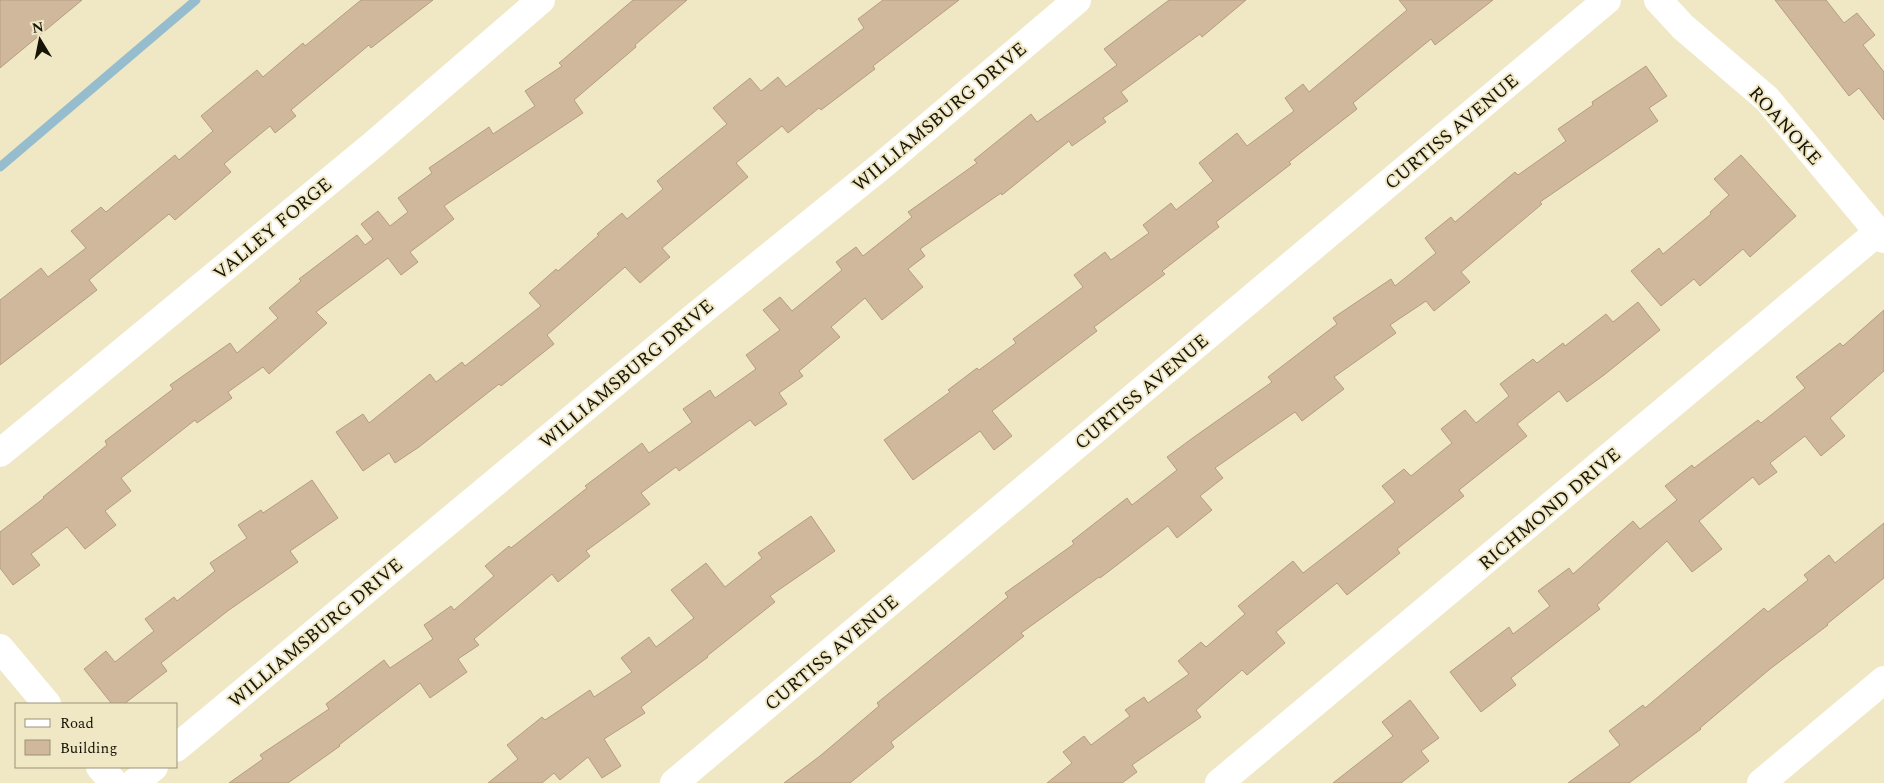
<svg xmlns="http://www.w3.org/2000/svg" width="1884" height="783" viewBox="0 0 1884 783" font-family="Spectral,serif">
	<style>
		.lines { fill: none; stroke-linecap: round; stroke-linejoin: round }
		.stream { stroke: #95bdcd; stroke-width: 9 }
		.building { fill: #d0b89c; stroke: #b49d82 }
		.street { stroke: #fff; stroke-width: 28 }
		.labels { text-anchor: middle; stroke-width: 4; stroke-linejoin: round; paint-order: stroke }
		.street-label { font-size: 19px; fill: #161307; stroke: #f0e8c5 }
	</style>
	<rect width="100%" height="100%" fill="#f0e8c5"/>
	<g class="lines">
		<path class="stream" d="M0 167 196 0"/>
	</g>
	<path class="building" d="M0 0H82L0 68Z
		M361 0H433L371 48 369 45 291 110 296 116 275 133 270 126 224 164 231 172 175 220 169 214 89 280 97 290 0 365V300L41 268 48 277 86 248 71 231 101 207 106 212 175 155 179 160 213 131 201 116 257 70 263 77 303 43 305 46Z
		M633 0H687L635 45 636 47 574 100 583 113 444 206 454 219 410 252 418 262 401 275 388 258 316 312 327 323 269 374 263 367 228 392 232 398 197 423 195 420 121 478 131 491 105 511 116 525 85 549 67 527 31 554 40 565 13 585 0 568V532L44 498 43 497 107 445 105 441 173 389 170 385 230 343 237 353 278 318 269 308 301 281 299 279 357 235 365 245 373 239 361 224 378 211 390 226 408 212 398 198 432 173 429 168 489 127 493 134 535 106 525 91 562 66 559 63Z
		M883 0H959L873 66 875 69 821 110 819 108 788 133 782 126 736 163 748 177 662 248 670 257 640 283 625 267 547 335 554 344 501 386 499 384 419 447 395 463 389 453 363 471 336 432 363 414 369 423 430 374 436 382 462 362 465 366 541 306 529 293 556 269 558 271 599 235 597 234 622 213 627 219 663 189 657 181 727 124 713 108 750 78 761 91 778 77 786 87 864 28 858 19Z
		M1169 0H1246L1202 37 1200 34 1121 92 1128 101 1103 118 1106 122 1072 146 1069 141 1002 195 1001 193 920 249 925 256 908 269 923 287 882 320 865 298 831 327 840 337 799 371 803 376 779 393 787 404 755 426 750 420 679 471 676 467 641 493 650 504 586 551 590 556 558 582 552 574 474 639 479 645 458 659 467 672 430 698 420 683 339 745 340 746 288 783H229L263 759 260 755 329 709 326 704 384 660 390 668 433 639 424 625 451 606 454 610 494 576 485 566 509 546 511 548 587 488 585 486 642 443 649 453 692 422 683 409 710 390 715 398 756 369 746 355 780 330 763 310 780 297 792 311 842 270 836 262 856 247 863 256 912 217 908 212 977 163 974 160 1031 114 1037 122 1117 65 1104 49Z
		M1399 0H1493L1435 45 1431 39 1353 103 1357 109 1289 162 1291 164 1216 222 1219 227 1162 271 1165 274 1094 327 1097 331 992 411 1012 436 994 450 980 431 913 480 884 440 950 392 948 390 977 368 979 370 1016 343 1013 339 1083 287 1074 275 1105 252 1111 260 1149 233 1143 225 1171 203 1176 210 1213 181 1199 163 1237 133 1247 146 1294 111 1285 98 1303 84 1309 92 1407 10Z
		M1775 0H1826L1844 23 1857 13 1875 35 1863 45 1884 72V120L1859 88 1849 96Z
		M1646 66 1667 96 1649 108 1658 121 1540 202 1542 204 1461 272 1470 282 1434 311 1426 301 1390 325 1396 333 1334 377 1344 389 1302 421 1295 412 1215 468 1223 478 1200 496 1212 510 1177 538 1168 526 1100 578 1099 577 1021 633 1024 636 891 742 894 747 850 783H784L820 756 879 706 877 703 1008 597 1005 593 1074 544 1072 541 1127 498 1132 505 1177 470 1167 457 1194 437 1272 382 1268 377 1337 324 1333 318 1391 279 1395 286 1436 253 1425 238 1451 217 1455 222 1515 172 1518 175 1566 141 1558 129 1593 105 1592 102Z
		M1741 155 1796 216 1750 257 1743 249 1700 286 1694 279 1661 306 1631 271 1659 248 1663 254 1711 214 1710 212 1729 195 1714 179Z
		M1638 302 1660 330 1604 375 1567 402 1559 391 1517 424 1527 436 1459 490 1464 496 1397 549 1400 553 1347 595 1337 583 1276 632 1285 643 1247 675 1242 670 1196 710 1201 717 1132 765 1137 772 1122 783H1047L1072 763 1063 752 1084 736 1091 745 1130 716 1125 710 1144 697 1148 703 1189 674 1178 661 1201 642 1206 647 1245 614 1238 606 1293 561 1303 573 1395 502 1382 486 1404 469 1411 476 1452 443 1441 429 1465 410 1476 423 1509 396 1500 384 1533 359 1537 363 1563 343 1565 346 1606 314 1613 322Z
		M1884 310V371L1830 418 1845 436 1821 456 1805 436 1770 463 1777 472 1759 485 1753 477 1699 521 1722 549 1692 572 1667 541 1597 605 1600 609 1511 678 1516 685 1481 712 1450 672 1509 627 1513 634 1550 606 1538 591 1569 568 1573 574 1633 521 1640 529 1677 500 1665 486 1692 465 1694 468 1758 420 1761 423 1805 388 1796 377 1840 343 1843 346Z
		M312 480 338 518 290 551 298 562 229 610 161 663 167 671 124 704H112L84 669 106 651 115 662 154 631 145 619 174 597 177 601 215 571 210 563 247 538 238 525 261 510 263 513Z
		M811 516 835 551 770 596 775 602 707 656 708 657 641 707 645 713 604 739 621 766 602 778 588 757 560 780 554 773 542 783H488L518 759 507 745 542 717 545 720 590 690 594 697 632 672 621 658 649 637 656 647 694 618 671 590 706 563 725 587 762 558 758 553Z
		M1884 523V578L1827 624 1828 625 1770 669 1700 728 1701 729 1629 783H1568L1620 745 1609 731 1643 705 1645 708 1764 608 1768 612 1808 580 1804 575 1829 555 1835 563Z
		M1410 700 1439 738 1421 751 1429 761 1401 783H1333L1393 736 1382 722Z"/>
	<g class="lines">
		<path class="street" d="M1658 0 1683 27 1767 99 1884 239
			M0 453 374 144 541 0
			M0 648 47 704
			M176 748 693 318 885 163 1077 0
			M100 767 114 783
			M134 783 154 767
			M674 783 1607 0
			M1219 783 1878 232
			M1761 783 1884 680"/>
	</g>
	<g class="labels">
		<g class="street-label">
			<text transform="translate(939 116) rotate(-40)" y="7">WILLIAMSBURG DRIVE</text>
			<text transform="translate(1786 125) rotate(48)" y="7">ROANOKE</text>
			<text transform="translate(1451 131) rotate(-40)" y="7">CURTISS AVENUE</text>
			<text transform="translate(272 228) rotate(-40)" y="7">VALLEY FORGE</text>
			<text transform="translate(626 373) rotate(-40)" y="7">WILLIAMSBURG DRIVE</text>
			<text transform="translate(1141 391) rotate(-40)" y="7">CURTISS AVENUE</text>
			<text transform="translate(1549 508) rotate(-40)" y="7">RICHMOND DRIVE</text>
			<text transform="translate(315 632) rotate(-40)" y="7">WILLIAMSBURG DRIVE</text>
			<text transform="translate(831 652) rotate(-40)" y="7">CURTISS AVENUE</text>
		</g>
	</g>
	<rect x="15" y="703" width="162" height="65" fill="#f0e8c5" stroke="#999379"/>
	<rect x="25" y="719" width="25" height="8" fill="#ffffff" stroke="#999379"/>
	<text x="60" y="728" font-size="15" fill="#161307">Road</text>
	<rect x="25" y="740" width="25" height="15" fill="#d0b89c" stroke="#999379"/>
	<text x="60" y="753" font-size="15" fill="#161307">Building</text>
	<g transform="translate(40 40) rotate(350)" stroke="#f0e8c5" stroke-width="4" paint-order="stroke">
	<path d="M0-4L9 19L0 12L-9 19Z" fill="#161307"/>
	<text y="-8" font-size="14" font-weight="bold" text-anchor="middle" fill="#161307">N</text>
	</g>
</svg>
